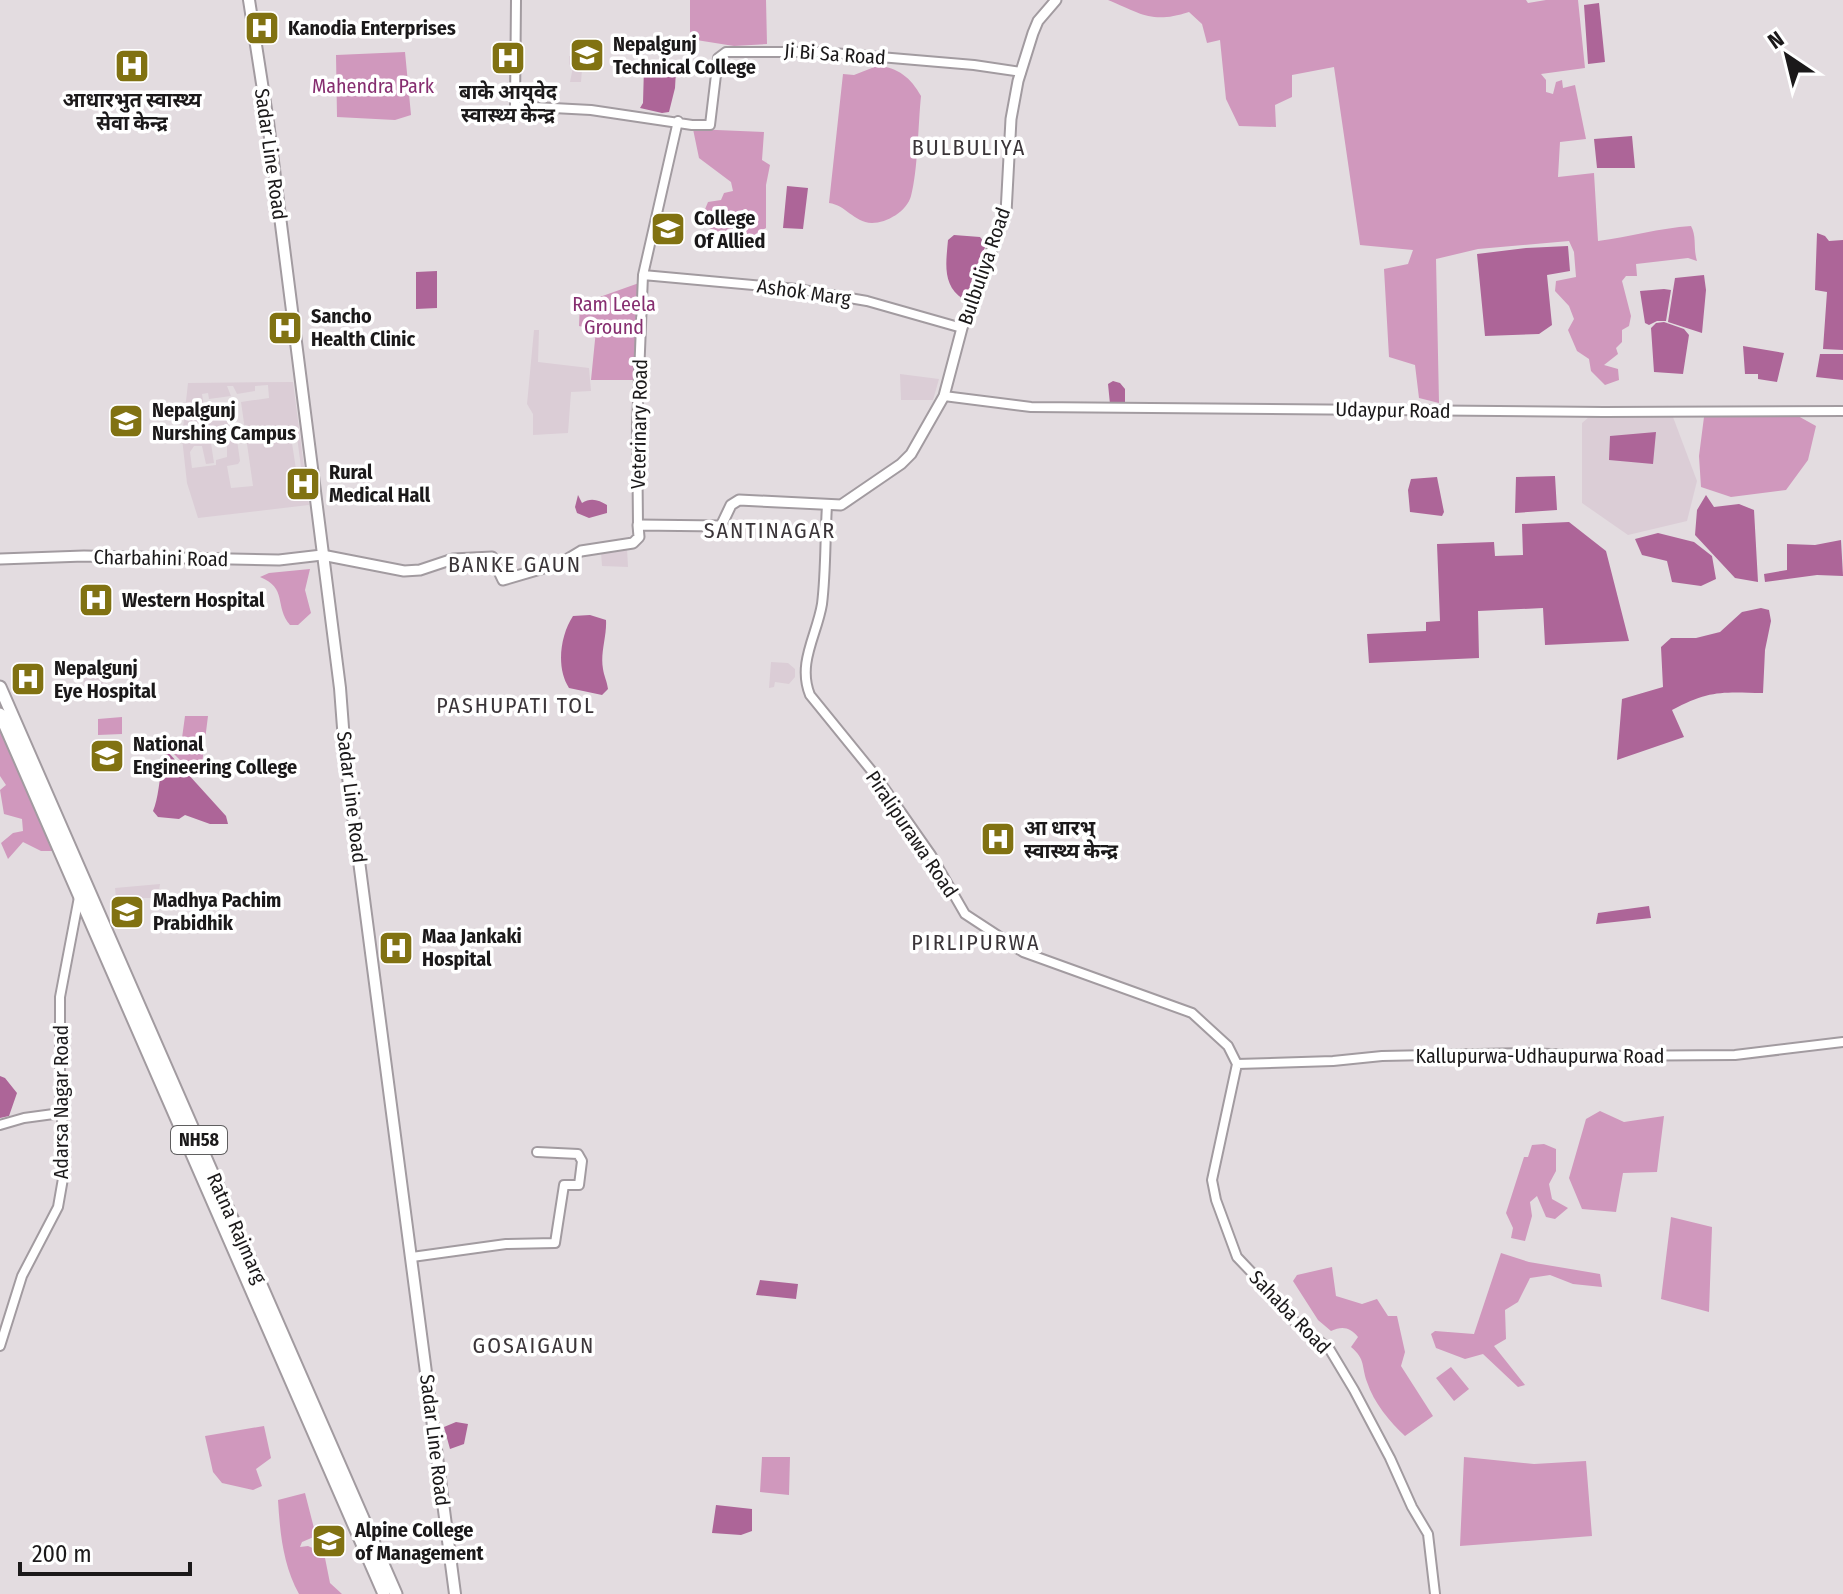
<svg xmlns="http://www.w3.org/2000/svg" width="1843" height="1594" viewBox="0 0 1843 1594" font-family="'Fira Sans Condensed','Noto Sans Devanagari',sans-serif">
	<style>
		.built { fill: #dbcdd6; fill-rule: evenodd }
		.green { fill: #d098bd }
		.water { fill: #ad6598 }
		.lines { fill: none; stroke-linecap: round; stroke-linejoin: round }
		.tertiary-casing { stroke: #a29ba0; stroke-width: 12 }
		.secondary-casing { stroke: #a29ba0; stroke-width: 13 }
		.primary-casing { stroke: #a29ba0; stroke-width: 14 }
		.trunk-casing { stroke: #a29ba0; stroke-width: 15 }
		.tertiary { stroke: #fff; stroke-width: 8 }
		.secondary { stroke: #fff; stroke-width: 9 }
		.primary { stroke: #fff; stroke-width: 10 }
		.trunk { stroke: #fff; stroke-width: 11 }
		.labels { text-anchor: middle; stroke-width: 7; stroke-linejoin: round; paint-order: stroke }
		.shield { fill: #fff; stroke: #5f5e5f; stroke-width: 2 }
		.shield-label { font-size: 18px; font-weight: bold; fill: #1b191a }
		.poi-label { font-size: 20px; font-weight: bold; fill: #1b191a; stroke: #fff; text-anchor: start }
		.street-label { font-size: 20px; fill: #1b191a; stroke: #fff }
		.park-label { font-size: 20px; fill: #862e70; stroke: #fff }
		.neighbourhood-label { font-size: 22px; letter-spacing: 2px; fill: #3b3539; stroke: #fff }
	</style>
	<rect width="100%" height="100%" fill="#e3dce0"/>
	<path class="built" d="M569 56 583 57 581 82H570L573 67 569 64Z
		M534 330H539L538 362 589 368 591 391 571 392 568 433 533 435V414L527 404Z
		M900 374 939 379 933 400H901Z
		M293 382 309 505 198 518 187 483 182 438 188 383ZM268 385 269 398 241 402 253 486 231 488 227 466 238 464 240 461 237 440H233L226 413 212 415 211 410 232 407V404L204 407 202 394 208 393 209 399 231 396 227 386H233L237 394 255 391V386ZM226 429V433L222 434 223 439H227V457L216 460V465L192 468 190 452 194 446H202L206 464 214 463 209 430ZM296 429 302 475 297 476 290 430Z
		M1589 417H1673L1697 481 1687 521 1628 535 1582 503V423Z
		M627 548 628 567 602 566 601 552Z
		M771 662 788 663 795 669V677L789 684 775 682 774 687 769 688Z
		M88 668V673L102 675 107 685 77 690 74 686 84 685 82 669Z
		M160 884 158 898H116L115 888Z"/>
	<path class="green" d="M690 0H766L767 44 734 46 690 39Z
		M1108 0H1526L1528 3 1546 0H1578L1585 68 1541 74 1546 80V92L1553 94 1556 82 1562 80 1563 88 1575 85 1586 139 1560 142 1558 177 1594 173 1598 241C1630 237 1659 228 1691 226 1697 237 1693 248 1697 261L1688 258 1636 264 1637 276H1626L1622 281 1631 316 1629 326 1622 330V342L1616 348 1618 354 1604 365 1618 369 1619 380 1605 385 1591 371 1589 359 1577 351 1568 330 1574 319 1569 306 1555 291 1556 281 1576 277 1574 252 1569 241 1478 249 1436 259 1439 403 1419 398 1415 365 1389 357 1384 269 1408 264 1413 250 1360 245 1334 67 1292 75V97L1275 105 1276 127 1239 126 1226 99 1220 40 1207 43 1202 24 1189 12C1152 24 1142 14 1108 0Z
		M405 52 411 115 395 120 337 117 336 55Z
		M877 66C898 67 911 78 921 96 918 125 918 170 911 196 907 211 887 223 872 223 853 222 846 205 829 203L843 74 854 75Z
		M693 129 764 132 762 160 770 165 766 185V228L752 236 717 232 699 224 708 202 721 200 724 193 733 191 731 182 699 158Z
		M639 283 635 380H591L596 330 579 326 580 304Z
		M1798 416 1816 426 1808 460 1786 490 1731 497 1701 487 1699 456 1704 417Z
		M310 569 305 590 311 613 298 625H290C274 606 288 588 260 577L269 573Z
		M185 716H208L202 764 183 763 171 751 172 740 182 738Z
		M122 717V734L98 735V719Z
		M0 725 54 851H41L23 842 8 859 1 843 13 833 23 831 22 819 4 814 0 790 6 785 0 776Z
		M1600 1111 1624 1122 1664 1116 1657 1172 1623 1173 1616 1212 1582 1209 1569 1178 1586 1119Z
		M1544 1144 1556 1149V1171L1549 1184 1552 1199 1568 1208 1555 1219 1546 1217 1537 1196 1530 1202 1532 1216 1525 1241 1511 1238 1513 1228 1506 1213 1524 1157H1528L1532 1145Z
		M1671 1217 1712 1227 1709 1312 1661 1299Z
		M1501 1253 1529 1262 1600 1274 1602 1287 1573 1284 1550 1275 1530 1278 1518 1302 1505 1310 1506 1339 1494 1346 1525 1385 1518 1387 1483 1354 1465 1359 1436 1348 1431 1334 1435 1331 1474 1334Z
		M1332 1267 1336 1296 1362 1304 1377 1299 1388 1316H1397L1405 1352 1401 1366 1433 1416 1405 1436C1389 1421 1374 1403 1367 1382 1361 1365 1366 1360 1351 1347L1358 1337C1350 1327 1342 1326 1331 1331L1318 1320 1293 1281 1297 1275Z
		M1451 1367 1469 1389 1454 1401 1436 1378Z
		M264 1426 271 1458 256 1469 262 1486 253 1490 222 1483 213 1472 205 1436Z
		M762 1457H790L789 1495 760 1492Z
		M1464 1457 1534 1464 1586 1461 1592 1536 1460 1546Z
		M305 1493 316 1536 302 1542 300 1547 308 1546 324 1553 330 1583 342 1594H299C283 1565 280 1533 278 1500Z"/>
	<path class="water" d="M1599 3 1605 62 1588 64 1584 5Z
		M644 67 676 70 675 88 669 112 662 113 640 108 643 103Z
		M1632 136 1635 168H1597L1594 139Z
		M787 186 808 188 803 229 783 228Z
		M1817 233 1825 236 1829 241 1843 240V350L1823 349 1827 292 1815 290Z
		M954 235 980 237 986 244 970 295 963 299C942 285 946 263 948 240Z
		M1568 246 1570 271 1547 275 1552 325 1539 334 1485 336 1477 254 1526 248Z
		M437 271V308L416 309V272Z
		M1704 275 1706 290 1702 333 1668 322 1675 278Z
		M1664 289 1671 290 1666 321H1657L1649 325 1645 323 1640 291Z
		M1664 322 1684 329 1689 335 1683 374 1654 372 1651 328 1656 323Z
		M1743 346 1784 353 1777 382 1758 379V374H1745Z
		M1820 354H1843V380L1816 377Z
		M1113 381 1120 383 1125 389V404H1110L1108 384Z
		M1656 432 1653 464 1609 460 1610 436Z
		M1555 476 1557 510 1515 513 1516 477Z
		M1437 477 1444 512 1442 516 1410 512 1408 490 1411 479Z
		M578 495 582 503C591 497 599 500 607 505V513L589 518 577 513 575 507Z
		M1706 495 1714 507 1739 504 1754 510 1758 582 1735 578 1695 535 1697 510Z
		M1569 522 1606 551 1629 641 1545 645 1543 608 1478 611 1479 658 1369 663 1367 634 1426 631V622L1440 621 1437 544 1494 542 1495 556 1523 555 1522 524Z
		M1658 533 1694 542 1712 556 1716 579 1701 586 1672 582 1667 561 1642 555 1635 539Z
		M1841 540 1843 576 1817 575 1765 582 1764 574 1787 570V544L1815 545Z
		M1761 608 1769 610 1771 621 1765 650 1763 693C1722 692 1709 690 1672 710L1684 737 1617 760 1622 699 1663 687 1661 647 1671 638H1696L1720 632 1742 612Z
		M590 615 606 620C607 636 600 653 603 669 604 676 607 681 608 689L602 695 569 688C556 668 560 636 573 616Z
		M168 752 226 816 228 824H210L185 815 179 819 158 817 153 811C159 798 160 771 164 755Z
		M1649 906 1651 918 1596 924 1598 913Z
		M0 1076 5 1078 17 1093 9 1116 0 1118Z
		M760 1280 798 1284 796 1299 756 1295Z
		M456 1422 468 1424 464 1444 450 1449 444 1427Z
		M716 1505 752 1509V1531L741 1535 712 1533Z"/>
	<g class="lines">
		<g class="tertiary-casing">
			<path id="tertiary" d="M516 0 515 106 591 110 692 125H710L718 58 726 52H821L974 65 1021 72
				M643 275 797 289 867 301 962 328
				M944 396 1031 407 1604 412 1843 411
				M827 505C825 537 826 572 822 604 817 635 797 663 810 695L875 775 931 855 965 914 1023 952 1192 1013 1228 1046 1237 1064
				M638 525 637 426 643 275 678 121
				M1237 1064 1333 1061 1382 1056 1531 1053 1591 1056 1735 1055 1843 1042
				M1237 1064 1212 1180 1216 1200 1237 1257 1277 1299 1292 1319 1330 1350 1354 1390 1390 1458 1412 1507 1428 1534 1435 1594
				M0 1125 24 1118 61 1113
				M412 1257 506 1244 555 1243 564 1185H579L582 1161 578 1154 537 1152
				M0 1346 22 1276 58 1207 65 1167 60 1088V997L79 897"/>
		</g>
		<g class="secondary-casing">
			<path id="secondary" d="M0 559 84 556 279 560 322 555 404 571 420 570 453 559 492 557 503 580 561 563 581 551 633 543 639 537 638 525 721 526 731 505 739 500 841 505 901 464 911 454 944 396 962 328 1006 213 1011 119 1018 81 1033 33 1038 21 1056 0"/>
		</g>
		<g class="primary-casing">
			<path id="primary" d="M249 0 268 122 340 688 345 754 455 1594"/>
		</g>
		<g class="trunk-casing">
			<path id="trunk" d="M0 687 396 1594
				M0 714 384 1594"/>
		</g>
		<use href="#tertiary" class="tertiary"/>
		<use href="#secondary" class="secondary"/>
		<use href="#primary" class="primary"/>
		<use href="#trunk" class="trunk"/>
	</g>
	<defs>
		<g id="hospital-square" transform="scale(1.8)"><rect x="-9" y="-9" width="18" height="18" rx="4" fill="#817212" stroke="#fff"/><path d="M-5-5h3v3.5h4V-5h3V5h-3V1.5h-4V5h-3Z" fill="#fff"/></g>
		<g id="university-square" transform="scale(1.8)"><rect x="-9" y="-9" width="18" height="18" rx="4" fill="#817212" stroke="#fff"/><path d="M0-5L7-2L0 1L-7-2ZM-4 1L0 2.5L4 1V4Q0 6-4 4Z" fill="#fff"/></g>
	</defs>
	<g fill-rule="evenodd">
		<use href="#hospital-square" x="262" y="28"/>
		<use href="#university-square" x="587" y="55"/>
		<use href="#hospital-square" x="508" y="58"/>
		<use href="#hospital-square" x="132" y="66"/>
		<use href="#university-square" x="668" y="229"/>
		<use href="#hospital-square" x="285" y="328"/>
		<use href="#university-square" x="126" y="421"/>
		<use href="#hospital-square" x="303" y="484"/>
		<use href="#hospital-square" x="96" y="600"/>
		<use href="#hospital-square" x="28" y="679"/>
		<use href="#university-square" x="107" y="756"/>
		<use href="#hospital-square" x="998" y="839"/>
		<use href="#university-square" x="127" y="912"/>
		<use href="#hospital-square" x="396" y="948"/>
		<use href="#university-square" x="329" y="1541"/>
	</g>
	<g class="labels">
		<rect class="shield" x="171" y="1126" width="56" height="28" rx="6"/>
		<g class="shield-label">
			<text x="199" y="1146">NH58</text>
		</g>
		<g class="poi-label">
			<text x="288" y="35">Kanodia Enterprises</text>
			<text x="613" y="51">Nepalgunj<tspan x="613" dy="23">Technical College</tspan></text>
			<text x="508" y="99" text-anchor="middle">बाके आयुवेद<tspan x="508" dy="23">स्वास्थ्य केन्द्र</tspan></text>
			<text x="132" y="107" text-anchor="middle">आधारभुत स्वास्थ्य<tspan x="132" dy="23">सेवा केन्द्र</tspan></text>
			<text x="694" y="225">College<tspan x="694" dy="23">Of Allied</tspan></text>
			<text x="311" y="323">Sancho<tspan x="311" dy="23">Health Clinic</tspan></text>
			<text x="152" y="417">Nepalgunj<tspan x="152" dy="23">Nurshing Campus</tspan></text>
			<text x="329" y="479">Rural<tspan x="329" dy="23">Medical Hall</tspan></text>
			<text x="122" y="607">Western Hospital</text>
			<text x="54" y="675">Nepalgunj<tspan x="54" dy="23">Eye Hospital</tspan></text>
			<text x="133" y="751">National<tspan x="133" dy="23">Engineering College</tspan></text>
			<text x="1024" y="835">आ धारभु<tspan x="1024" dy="23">स्वास्थ्य केन्द्र</tspan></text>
			<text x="153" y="907">Madhya Pachim<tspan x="153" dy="23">Prabidhik</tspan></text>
			<text x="422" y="943">Maa Jankaki<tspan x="422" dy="23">Hospital</tspan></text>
			<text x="355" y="1537">Alpine College<tspan x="355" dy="23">of Management</tspan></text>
		</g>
		<g class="street-label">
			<text transform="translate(835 54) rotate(4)" y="7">Ji Bi Sa Road</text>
			<text transform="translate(271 154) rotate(82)" y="7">Sadar Line Road</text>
			<text transform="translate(984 266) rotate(-71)" y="7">Bulbuliya Road</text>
			<text transform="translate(804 292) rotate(8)" y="7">Ashok Marg</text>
			<text transform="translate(1393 410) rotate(1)" y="7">Udaypur Road</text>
			<text transform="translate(639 424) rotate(-89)" y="7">Veterinary Road</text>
			<text transform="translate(161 558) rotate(1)" y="7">Charbahini Road</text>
			<text transform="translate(352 797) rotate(83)" y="7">Sadar Line Road</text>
			<text transform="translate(912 834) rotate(56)" y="7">Piralipurawa Road</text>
			<text x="1540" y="1063">Kallupurwa-Udhaupurwa Road</text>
			<text transform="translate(61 1102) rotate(-90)" y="7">Adarsa Nagar Road</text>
			<text transform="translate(237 1228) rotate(66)" y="7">Ratna Rajmarg</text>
			<text transform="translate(1290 1312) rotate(46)" y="7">Sahaba Road</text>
			<text transform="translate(435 1440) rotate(83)" y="7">Sadar Line Road</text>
		</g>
		<g class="park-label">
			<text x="373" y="93">Mahendra Park</text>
			<text x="614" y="311">Ram Leela<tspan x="614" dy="23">Ground</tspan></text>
		</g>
		<g class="neighbourhood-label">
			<text x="969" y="155">BULBULIYA</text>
			<text x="770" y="538">SANTINAGAR</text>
			<text x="515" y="572">BANKE GAUN</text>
			<text x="516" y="713">PASHUPATI TOL</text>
			<text x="976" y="950">PIRLIPURWA</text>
			<text x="534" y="1353">GOSAIGAUN</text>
		</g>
	</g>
	<g transform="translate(1787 56) rotate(325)" stroke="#ffffff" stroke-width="6" paint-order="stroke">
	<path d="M0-6L14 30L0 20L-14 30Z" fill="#1b191a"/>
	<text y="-12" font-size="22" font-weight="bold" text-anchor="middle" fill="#1b191a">N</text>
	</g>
	<path d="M20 1562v12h170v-12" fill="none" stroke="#1b191a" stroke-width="4"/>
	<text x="32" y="1562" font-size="24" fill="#1b191a" stroke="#ffffff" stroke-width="6" paint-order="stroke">200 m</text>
</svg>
